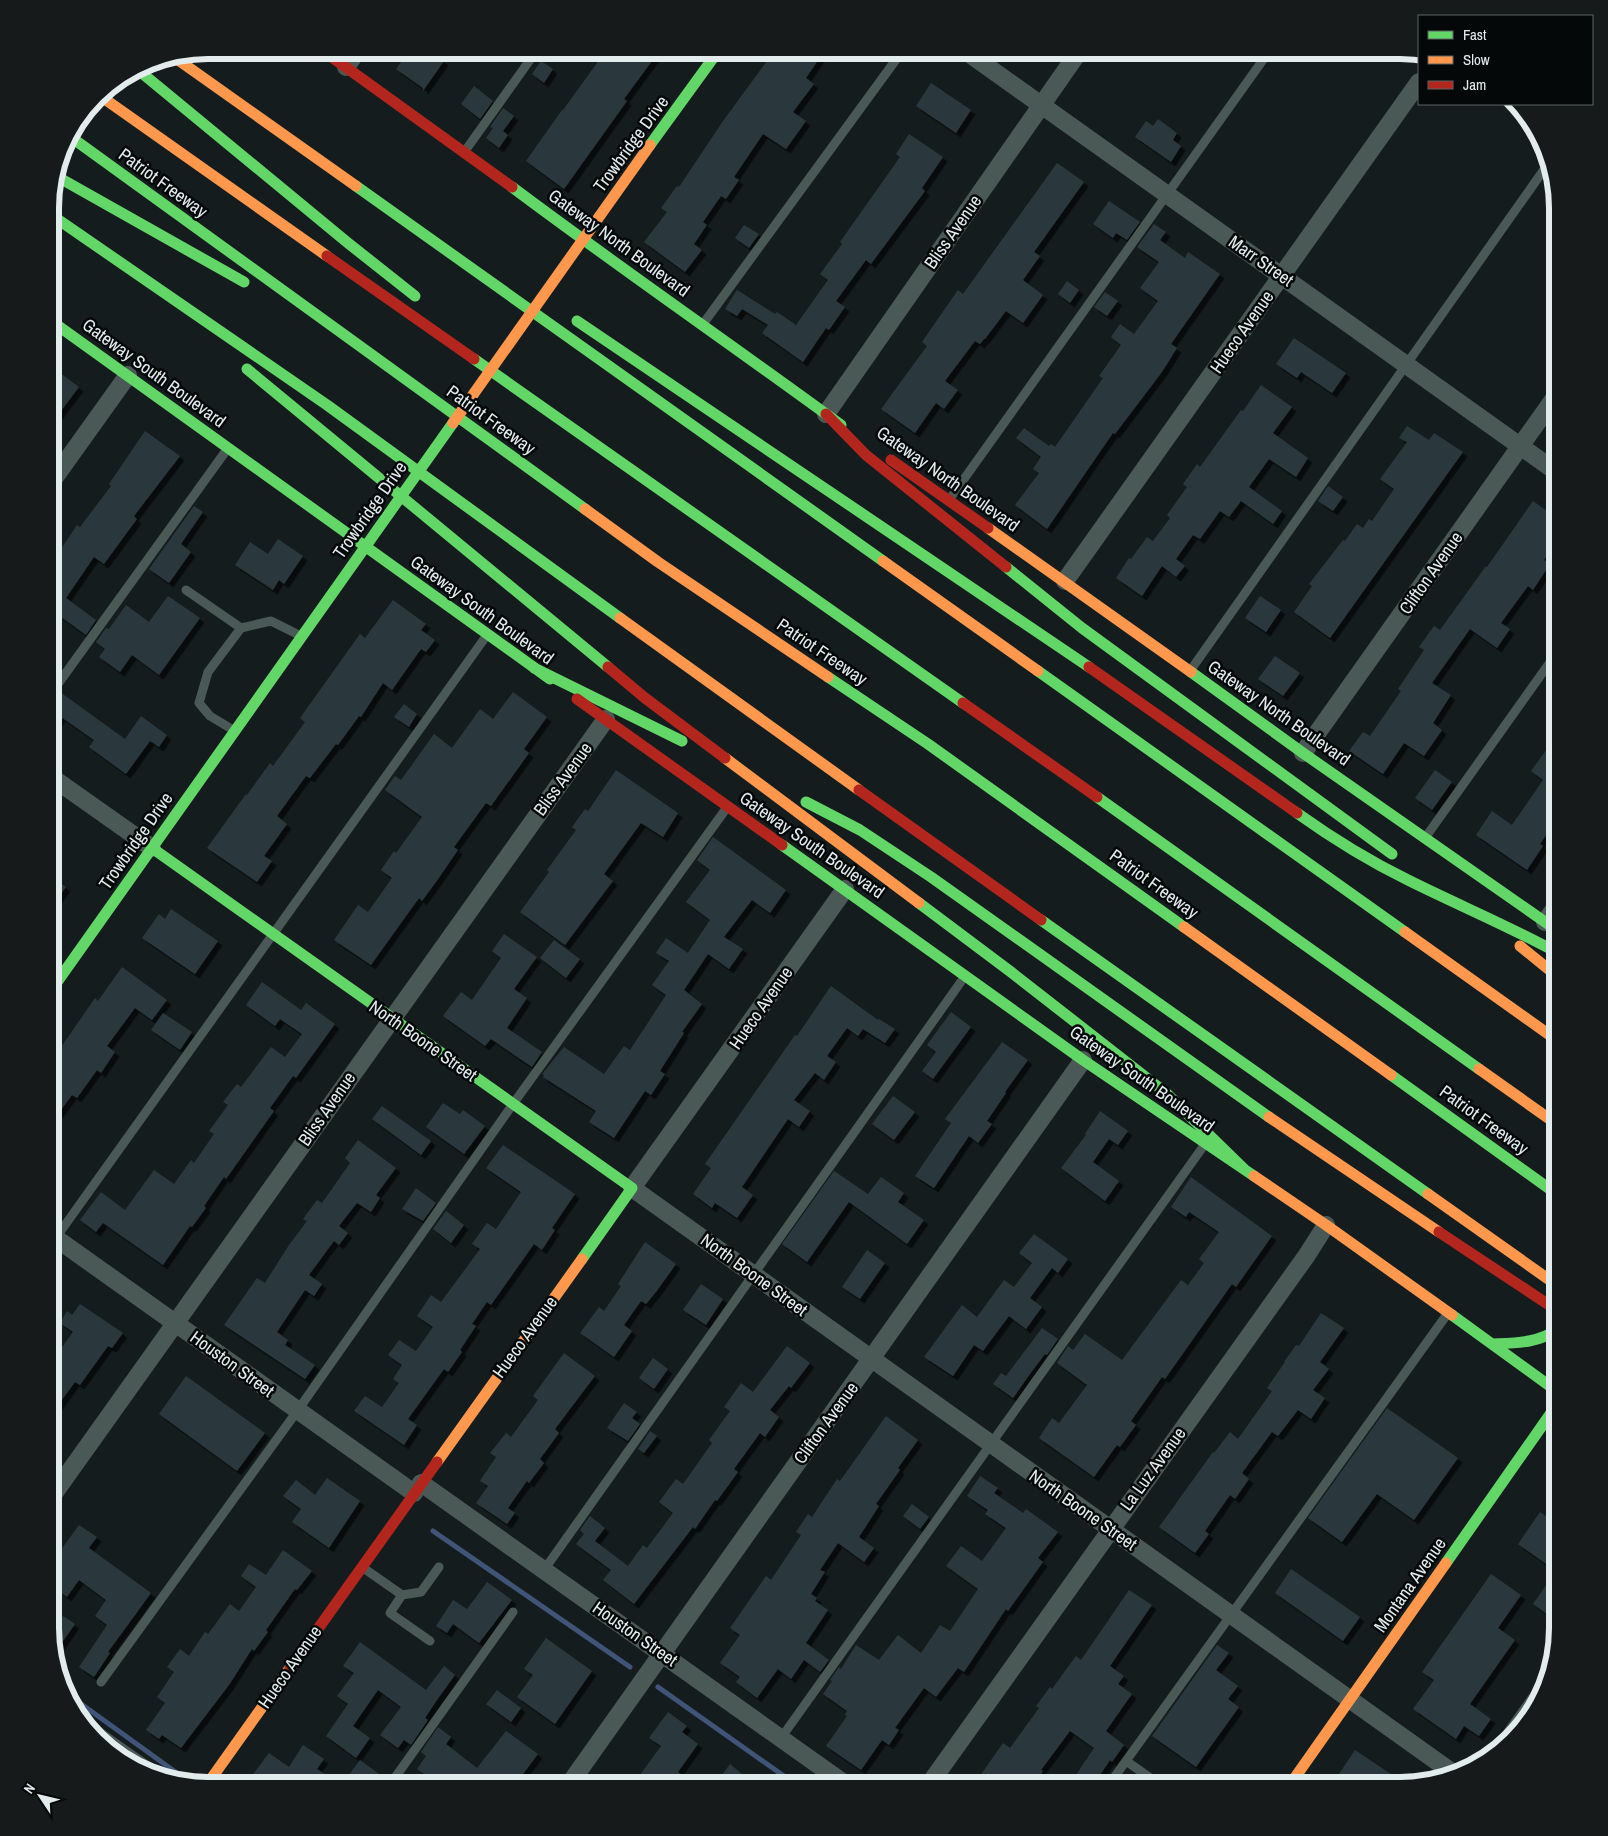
<svg xmlns="http://www.w3.org/2000/svg" width="1608" height="1836" viewBox="0 0 1608 1836" font-family="'Archivo Narrow',sans-serif">
	<style>
		.lines { fill: none; stroke-linecap: round; stroke-linejoin: round }
		.stream { stroke: #405478; stroke-width: 5 }
		.building { fill: #2c383d; filter: url(#shadow) }
		.lane { stroke: #4a5955; stroke-width: 9 }
		.street { stroke: #4a5955; stroke-width: 18 }
		.fast { stroke: #63d668; stroke-width: 11 }
		.slow { stroke: #ff974d; stroke-width: 11 }
		.jam { stroke: #b3261e; stroke-width: 11 }
		.labels { text-anchor: middle; stroke-width: 5; stroke-linejoin: round; paint-order: stroke }
		.street-label { font-size: 18px; fill: #e3eced; stroke: #040808 }
		.rim { fill: none; stroke: #e3eced; stroke-width: 6 }
	</style>
	<defs>
		<filter id="shadow"><feDropShadow dx="4.5" dy="4.5" stdDeviation="0" flood-color="#0009"/></filter>
	</defs>
	<rect width="100%" height="100%" fill="#141c1d"/>
	<g class="lines">
		<path class="stream" d="M433 1531 630 1667
			M658 1687 798 1786
			M66 1693 181 1776"/>
	</g>
	<path class="building" d="M410 50H429L444 61 423 91V88L396 69Z
		M580 50H660L624 99 627 101 564 189 526 161 562 110H563L597 63Z
		M775 50H825L806 78 814 84 793 112 806 121 786 149 763 134 734 177 739 180 726 199 721 196 703 222 707 225 694 244 702 250 685 272 644 242 667 212 661 208 677 186 679 187 723 121Z
		M541 61 553 69 544 83 532 74Z
		M931 83 971 110 956 133 916 106Z
		M474 86 493 101 480 119 461 104Z
		M503 108 514 116 503 131 508 135 499 148 486 138 493 128 490 127Z
		M1158 119 1177 133 1173 140 1181 146 1171 162 1135 137 1146 121 1153 126Z
		M909 134 943 157 922 188 925 191 871 264 866 260 836 301 845 307 829 330 826 328 803 362 762 333 768 325 742 309 737 316 725 309 737 290 775 314 777 312 796 325 828 280 820 274 842 244 840 242 900 157 896 154Z
		M1057 163 1084 182 1034 252 1040 256 1023 280 1043 295 1023 323 1006 311 985 339H984L980 344 975 341 945 381 958 390 944 409 936 403 915 433 881 409 927 346 922 342 944 310 958 290 963 294Z
		M1109 201 1140 222 1127 240 1116 233 1113 238 1093 224Z
		M1154 224 1166 232 1160 240 1185 258 1188 252 1220 274 1171 344 1177 348 1162 372 1115 434 1113 433 1047 529 1015 505 1039 473 1033 469 1041 457 1016 438 1024 428 1049 446 1051 444 1055 447 1103 378 1099 376 1121 345 1111 337 1120 324 1134 334 1158 301 1140 288 1159 262 1137 247Z
		M744 225 759 234 749 248 735 238Z
		M1067 281 1079 290 1070 303 1058 294Z
		M1105 292 1118 301 1107 316 1094 307Z
		M1294 338 1346 373 1332 393 1301 372 1297 378 1276 364Z
		M56 370 79 387 58 415 50 409V378Z
		M1261 385 1292 407 1273 433 1308 458 1296 477 1269 459 1249 487 1282 511 1273 524 1241 501 1229 517 1220 511 1200 539 1193 535 1176 559 1185 566 1176 577 1162 566 1142 596 1116 578 1129 558 1131 559 1147 537 1153 541 1170 518 1167 515 1187 487 1183 484 1197 464 1200 467 1241 410 1243 411Z
		M1407 426 1429 440 1434 433 1463 452 1330 638 1294 612 1312 586 1309 584 1343 540 1345 541 1357 524 1363 528 1369 519 1372 521 1394 489 1380 479 1407 442 1399 438Z
		M145 431 180 456 134 516 137 519 104 564 94 557 66 598 96 620 86 635 50 609V568L62 550 61 549 77 525 80 527 111 486 109 484Z
		M1328 486 1343 497 1333 511 1318 501Z
		M1533 501 1558 519V541L1544 560 1550 564 1533 590 1528 586 1501 623 1510 629 1497 648 1470 629 1432 683 1451 695 1433 723 1442 730 1424 756 1404 743 1383 774 1349 751 1363 732 1370 736 1401 691 1398 689 1424 650 1419 647 1434 626 1440 630 1486 566 1487 567Z
		M194 506 203 512 181 544 191 552 169 583 149 569Z
		M278 539 303 556 284 584 279 580 273 590 235 565 250 542 268 554Z
		M168 596 200 618 159 675 132 655 120 672 99 657 105 649 96 642 106 628 109 629 126 605 149 622Z
		M1260 596 1281 610 1266 632 1245 618Z
		M393 600 426 624 421 630 435 640 426 652 421 649 392 690 383 683 361 717 359 716 338 745 336 744 310 778 306 776 277 816 287 824 264 856 272 861 257 882 207 848 246 794 247 795 270 763 273 766 305 722 300 718 360 634 365 638Z
		M1275 656 1300 673 1283 696 1258 679Z
		M60 692 125 739 141 716 167 735 159 747 150 741 126 774 89 747 94 740 61 717 50 733V701L55 699Z
		M513 692 547 717 524 749 529 753 491 806 486 803 454 847 458 850 436 882 422 901 419 898 371 965 334 940 358 905 368 912 392 878 381 870 394 851 396 853 422 817 385 790 395 776 401 780 434 734 452 748 480 709 493 719Z
		M404 704 417 714 409 727 394 717Z
		M1547 749 1558 757V818L1540 844 1543 846 1527 870 1476 835 1492 811 1512 825 1543 780 1531 771Z
		M616 770 678 813 663 837 641 823 604 874 613 881 565 945 520 912 549 872 547 870 576 830 572 827 585 809 588 811Z
		M1435 770 1452 782 1432 810 1415 798Z
		M713 837 786 890 770 913 752 900 724 937 743 949 729 969 708 954 684 990 702 1004 682 1032 684 1033 660 1071 665 1074 651 1095 645 1091 614 1138 589 1122 596 1111 543 1077 544 1075 542 1074 564 1047 604 1074 624 1046 630 1050 666 995 652 985 669 961 656 953 666 938 688 953 710 920 686 902 710 870 697 860Z
		M50 875 66 887 50 909Z
		M171 909 218 941 195 974 142 938 159 914 165 919Z
		M504 934 537 957 514 989 527 998 507 1028 542 1052 532 1067 491 1039 485 1046 443 1016 461 992 472 1000 501 958 492 951Z
		M554 940 580 959 566 978 540 958Z
		M122 967 167 1000 152 1020 135 1008 107 1046 115 1052 101 1073 97 1070 77 1098 72 1095 50 1125V1063L95 998 98 1001Z
		M262 982 301 1010 306 1003 335 1024 296 1078 293 1076 270 1108 274 1111 226 1179 224 1177 204 1206 206 1208 192 1227 190 1226 163 1265 103 1223 96 1232 80 1220 101 1192 125 1210 154 1170 174 1184 191 1160 194 1163 214 1134 209 1131 228 1105 223 1102 237 1084 241 1087 271 1047 285 1057 302 1034 280 1019 275 1026 246 1005Z
		M831 986 878 1020 879 1019 895 1029 885 1043 863 1029 858 1036 847 1028 827 1056 836 1062 824 1080 815 1073 794 1100 810 1111 799 1127 788 1119 742 1187 753 1195 737 1218 715 1203 712 1208 693 1194 711 1168 705 1164 795 1035 797 1036Z
		M951 1012 971 1027 933 1079 922 1071 936 1052 927 1045Z
		M163 1013 192 1032 180 1050 151 1030Z
		M1002 1042 1028 1060 1005 1092 1006 1093 987 1121 992 1124 978 1143 969 1136 934 1188 915 1176 951 1123 945 1119Z
		M893 1096 915 1112 894 1140 872 1124Z
		M443 1103 460 1114 463 1110 485 1126 464 1154 426 1127Z
		M382 1106 431 1141 421 1155 372 1119Z
		M1100 1111 1128 1131 1118 1145 1109 1139 1093 1162 1119 1181 1105 1201 1061 1168 1086 1135 1085 1134Z
		M358 1140 396 1168 376 1195 380 1198 371 1212 357 1203 339 1226 348 1233 339 1245 334 1241 309 1275 322 1284 314 1296 305 1290 277 1332 288 1340 285 1345 315 1365 305 1379 224 1325 257 1278 265 1283 289 1245 307 1221 303 1219 317 1200 322 1203 350 1163 345 1158Z
		M503 1145 575 1194 552 1228 555 1230 542 1250 534 1244 491 1305 487 1302 472 1324 476 1326 460 1350 462 1352 448 1372 444 1369 408 1419 417 1425 404 1445 354 1411 365 1396 382 1407 399 1383 393 1379 402 1365 388 1355 399 1340 416 1351 433 1327 417 1316 431 1295 441 1302 480 1249 472 1244 487 1223 496 1229 521 1192 486 1168Z
		M834 1171 868 1194 881 1177 904 1193 898 1202 924 1220 907 1244 849 1202 807 1262 782 1244Z
		M1191 1177 1272 1236 1236 1287 1232 1284 1165 1379 1162 1377 1131 1421 1136 1425 1120 1447 1117 1445 1094 1477 1039 1438 1052 1418 1059 1423 1087 1385 1057 1363 1068 1346 1073 1350 1085 1334 1122 1360 1181 1280 1188 1285 1204 1263 1199 1259 1219 1232 1189 1212 1186 1217 1171 1207Z
		M416 1188 436 1203 423 1221 402 1209Z
		M446 1211 464 1225 451 1243 433 1229Z
		M1034 1234 1068 1259 1058 1273 1052 1268 1030 1298 1042 1307 1026 1329 1009 1316 983 1351 974 1345 953 1376 924 1357 962 1305 977 1317 1004 1280 1014 1287 1032 1263 1019 1253Z
		M645 1242 676 1264 656 1292 646 1304 641 1301 624 1325 632 1331 614 1357 580 1333 599 1307 604 1311 621 1286 618 1284Z
		M867 1250 885 1263 860 1299 842 1287Z
		M701 1284 723 1299 706 1325 683 1310Z
		M80 1304 123 1333 112 1348 108 1346 80 1385 75 1382 50 1416V1364L73 1332 60 1323 67 1311 72 1315Z
		M1321 1313 1344 1328 1320 1362 1329 1369 1313 1390 1325 1398 1311 1419 1298 1410 1278 1436 1272 1432 1242 1473 1249 1479 1235 1499 1230 1495 1205 1531 1209 1534 1195 1553 1159 1527 1213 1452 1214 1453 1230 1432 1238 1439 1272 1391 1267 1388 1285 1362H1284L1296 1345 1299 1346Z
		M1042 1328 1058 1339 1047 1355 1045 1354 1030 1374 1013 1398 993 1384 1001 1373 1006 1376Z
		M787 1346 810 1363 791 1388 789 1386 770 1410 779 1417 765 1437 760 1433 734 1469 738 1472 717 1501 715 1500 695 1529 693 1527 634 1604 603 1580 611 1570 576 1544 584 1534 580 1530 590 1516 605 1528 595 1541 628 1566 643 1545 647 1548 673 1513 659 1502 676 1479 683 1484 712 1443 709 1440 730 1411 724 1407 741 1383 753 1392Z
		M564 1353 595 1376 555 1429 559 1433 540 1459 544 1463 529 1483 527 1481 508 1508 515 1513 507 1524 476 1503 488 1486 480 1481 496 1457 490 1453 506 1433 511 1437 538 1400 533 1396Z
		M653 1358 668 1369 654 1389 639 1378Z
		M186 1376 265 1433 237 1471 159 1414Z
		M624 1403 637 1412 632 1418 640 1424 628 1441 607 1428Z
		M1387 1408 1458 1458 1414 1520 1377 1494 1342 1542 1308 1518Z
		M886 1416 918 1440 898 1468 900 1470 876 1504 879 1506 859 1537 874 1548 864 1562 838 1543 820 1570 825 1572 811 1594 817 1598 815 1601 828 1610 806 1643 829 1660 820 1672 804 1660 791 1679 778 1669 757 1698 736 1682 740 1677 720 1663 740 1635 730 1628 766 1576 771 1580 801 1535 796 1532 808 1514 812 1517 837 1479 840 1481Z
		M650 1431 657 1436 644 1453 638 1449Z
		M980 1476 998 1488 994 1493 1023 1513 1026 1509 1058 1532 1038 1558 1043 1562 1008 1611 1006 1609 964 1672 958 1668 936 1697 924 1688 895 1728 899 1730 889 1745 882 1740 861 1770 826 1746 847 1716 845 1715 847 1711 823 1694 832 1681 830 1680 839 1667 841 1669 856 1645 879 1660 898 1635 921 1653 940 1625 950 1631 978 1589 946 1566 961 1546 982 1561 1006 1528 985 1514 988 1510 967 1496Z
		M327 1478 360 1501 329 1548 292 1522 301 1509 283 1496 296 1480 315 1495Z
		M912 1504 929 1517 920 1529 903 1516Z
		M1540 1512 1558 1525V1622L1533 1604 1556 1571 1518 1544Z
		M79 1525 97 1537 89 1548 151 1593 108 1652 110 1653 94 1677 79 1667 107 1625 95 1616 106 1600 79 1580 67 1597 50 1584V1565Z
		M283 1550 312 1571 297 1590 295 1589 266 1630 268 1632 254 1651 252 1649 229 1685 181 1748 162 1735 159 1739 146 1730 165 1703 157 1697 174 1672 167 1667 180 1649 189 1656 205 1632 208 1634 230 1604 239 1611 256 1587 241 1576 249 1564 266 1575Z
		M1291 1569 1360 1617 1343 1641 1275 1593Z
		M1491 1574 1521 1595 1498 1628 1515 1640 1470 1704 1491 1719 1479 1736 1464 1726 1456 1739 1413 1709 1434 1680 1422 1672Z
		M487 1582 512 1600 479 1643 453 1624 447 1633 436 1626 453 1600 467 1609Z
		M1129 1590 1152 1605 1110 1666 1124 1676 1118 1684 1132 1694 1106 1731 1124 1745 1112 1762 1110 1760 1098 1778 1093 1775 1086 1786 1074 1778 1094 1748 1070 1731 1041 1770 1043 1771 1033 1786H973L1003 1743 1010 1748 1039 1708 1036 1706 1050 1687 1052 1689 1076 1656 1081 1660Z
		M63 1616 75 1624 54 1654 51 1633Z
		M546 1638 592 1671 555 1724 517 1697 533 1675 524 1669Z
		M360 1642 426 1690 444 1666 455 1675 437 1700 425 1718 428 1720 411 1745 404 1740 398 1748 380 1735 401 1707 378 1690 353 1726 370 1738 356 1758 326 1736 348 1704 337 1696 354 1673 343 1666Z
		M1217 1645 1229 1653 1216 1670 1238 1686 1228 1699 1239 1707 1196 1767 1152 1736Z
		M497 1690 521 1708 511 1722 486 1704Z
		M668 1712 687 1726 682 1732 698 1744 678 1772 696 1786H632L661 1746 649 1738Z
		M438 1727 451 1737 446 1744 477 1768 506 1731 538 1754 514 1786H441L417 1769 426 1756 421 1752Z
		M303 1745 324 1759 317 1769 343 1786H244L269 1753 289 1767Z
		M1355 1750 1407 1785 1350 1786 1337 1777Z
		M360 1760 383 1777 376 1786H361L348 1776Z
		M730 1764 748 1779 743 1780 741 1786H714Z"/>
	<g class="lines">
		<path class="lane" d="M465 151 537 50
			M703 324 903 50
			M949 500 1270 50
			M186 590 241 628
			M1190 671 1550 161
			M50 695 228 448
			M235 731 210 716 199 703 208 672 241 628 271 621 301 636
			M1425 838 1558 651
			M50 1246 487 635
			M362 1567 402 1595 390 1613 430 1641
			M544 1570 965 976
			M402 1595 421 1592 439 1567
			M101 1682 298 1410 513 1104 728 806
			M781 1738 1205 1144
			M1490 1757 1547 1677
			M1126 1761 1162 1786
			M389 1786 513 1612
			M747 1786V1785
			M1108 1786 1448 1313"/>
		<path class="street" d="M964 50 1558 473
			M346 67 358 50
			M826 414 1080 50
			M50 484 128 375
			M1065 581 1419 82
			M1303 753 1558 393
			M50 776 152 848
			M845 889 632 1188 1456 1775
			M1545 922 1558 904
			M50 1234 414 1493
			M421 1483 848 1786
			M50 1499 606 719
			M92 1732 149 1772
			M568 1786 1083 1060
			M928 1786 1307 1255 1326 1225"/>
		<path class="fast" d="M137 69 348 243 415 296
			M68 135 585 509
			M650 145 719 50
			M56 176 244 282
			M356 186 883 561
			M512 187C620 268 732 345 841 425
			M50 214 327 405 620 618
			M50 320 550 679
			M577 321 1089 667
			M474 359 963 703
			M247 369 608 667
			M1006 567 1082 628 1392 854
			M534 668 682 741
			M1038 671 1405 932
			M1191 672 1303 753 1558 931
			M828 677 928 744 1184 927
			M1097 797 1479 1069
			M806 802 860 830 931 877 1269 1117
			M1297 813C1332 838 1369 861 1408 880 1458 905 1509 926 1558 953
			M782 845 1083 1060 1254 1176
			M152 848 632 1188 582 1259
			M919 903 1011 972 1166 1093 1244 1169
			M1041 920 1428 1194
			M50 992 453 423
			M1391 1075 1558 1195
			M1452 1315 1558 1392
			M1493 1344C1516 1343 1539 1343 1558 1329
			M1446 1563 1558 1403"/>
		<path class="slow" d="M174 57 356 186
			M99 95 327 256
			M453 423 650 145
			M585 509 658 562 828 677
			M988 528 1191 672
			M883 561 1038 671
			M620 618 859 790
			M725 758 919 903
			M1184 927 1391 1075
			M1405 932 1558 1041
			M1520 946 1558 977
			M1479 1069 1558 1125
			M1269 1117 1439 1232
			M1254 1176 1326 1225 1452 1315
			M1428 1194 1558 1286
			M437 1462 582 1259
			M206 1786 290 1668
			M1289 1786 1446 1563"/>
		<path class="jam" d="M322 50 512 187
			M327 256 474 359
			M826 414 866 455 1006 567
			M891 460 988 528
			M608 667 645 698 725 758
			M1089 667 1297 813
			M577 699 782 845
			M963 703 1097 797
			M859 790 1041 920
			M1439 1232 1558 1311
			M290 1668 437 1462"/>
	</g>
	<g class="labels">
		<g class="street-label">
			<text transform="translate(631 144) rotate(-54)" y="6">Trowbridge Drive</text>
			<text transform="translate(163 183) rotate(36)" y="6">Patriot Freeway</text>
			<text transform="translate(953 232) rotate(-55)" y="6">Bliss Avenue</text>
			<text transform="translate(619 243) rotate(36)" y="6">Gateway North Boulevard</text>
			<text transform="translate(1261 261) rotate(35)" y="6">Marr Street</text>
			<text transform="translate(1242 332) rotate(-55)" y="6">Hueco Avenue</text>
			<text transform="translate(154 373) rotate(36)" y="6">Gateway South Boulevard</text>
			<text transform="translate(491 420) rotate(36)" y="6">Patriot Freeway</text>
			<text transform="translate(948 479) rotate(35)" y="6">Gateway North Boulevard</text>
			<text transform="translate(370 510) rotate(-55)" y="6">Trowbridge Drive</text>
			<text transform="translate(1431 573) rotate(-55)" y="6">Clifton Avenue</text>
			<text transform="translate(482 610) rotate(36)" y="6">Gateway South Boulevard</text>
			<text transform="translate(822 652) rotate(34)" y="6">Patriot Freeway</text>
			<text transform="translate(1279 713) rotate(35)" y="6">Gateway North Boulevard</text>
			<text transform="translate(563 779) rotate(-54)" y="6">Bliss Avenue</text>
			<text transform="translate(136 841) rotate(-55)" y="6">Trowbridge Drive</text>
			<text transform="translate(812 845) rotate(35)" y="6">Gateway South Boulevard</text>
			<text transform="translate(1154 884) rotate(36)" y="6">Patriot Freeway</text>
			<text transform="translate(761 1008) rotate(-55)" y="6">Hueco Avenue</text>
			<text transform="translate(423 1041) rotate(35)" y="6">North Boone Street</text>
			<text transform="translate(1142 1079) rotate(35)" y="6">Gateway South Boulevard</text>
			<text transform="translate(327 1109) rotate(-55)" y="6">Bliss Avenue</text>
			<text transform="translate(1484 1120) rotate(36)" y="6">Patriot Freeway</text>
			<text transform="translate(754 1275) rotate(36)" y="6">North Boone Street</text>
			<text transform="translate(525 1337) rotate(-54)" y="6">Hueco Avenue</text>
			<text transform="translate(232 1364) rotate(36)" y="6">Houston Street</text>
			<text transform="translate(826 1423) rotate(-54)" y="6">Clifton Avenue</text>
			<text transform="translate(1153 1469) rotate(-54)" y="6">La Luz Avenue</text>
			<text transform="translate(1083 1510) rotate(35)" y="6">North Boone Street</text>
			<text transform="translate(1410 1585) rotate(-55)" y="6">Montana Avenue</text>
			<text transform="translate(635 1634) rotate(35)" y="6">Houston Street</text>
			<text transform="translate(290 1667) rotate(-55)" y="6">Hueco Avenue</text>
		</g>
	</g>
	<path d="M0 0H1608V1836H0ZM208 59H1400A149 149 0 0 1 1549 208V1628A149 149 0 0 1 1400 1777H208A149 149 0 0 1 59 1628V208A149 149 0 0 1 208 59Z" fill="#161a1a" fill-rule="evenodd"/>
	<path class="rim" d="M208 59H1400A149 149 0 0 1 1549 208V1628A149 149 0 0 1 1400 1777H208A149 149 0 0 1 59 1628V208A149 149 0 0 1 208 59Z"/>
	<rect x="1418" y="15" width="175" height="90" fill="#040808" stroke="#5d6364"/>
	<rect x="1428" y="31" width="25" height="8" fill="#63d668" stroke="#5d6364"/>
	<text x="1463" y="40" font-size="15" fill="#e3eced">Fast</text>
	<rect x="1428" y="56" width="25" height="8" fill="#ff974d" stroke="#5d6364"/>
	<text x="1463" y="65" font-size="15" fill="#e3eced">Slow</text>
	<rect x="1428" y="81" width="25" height="8" fill="#b3261e" stroke="#5d6364"/>
	<text x="1463" y="90" font-size="15" fill="#e3eced">Jam</text>
	<g transform="translate(40 1796) rotate(305)" stroke="#040808" stroke-width="4" paint-order="stroke">
	<path d="M0-4L9 19L0 12L-9 19Z" fill="#e3eced"/>
	<text y="-8" font-size="14" font-weight="bold" text-anchor="middle" fill="#e3eced">N</text>
	</g>
</svg>
